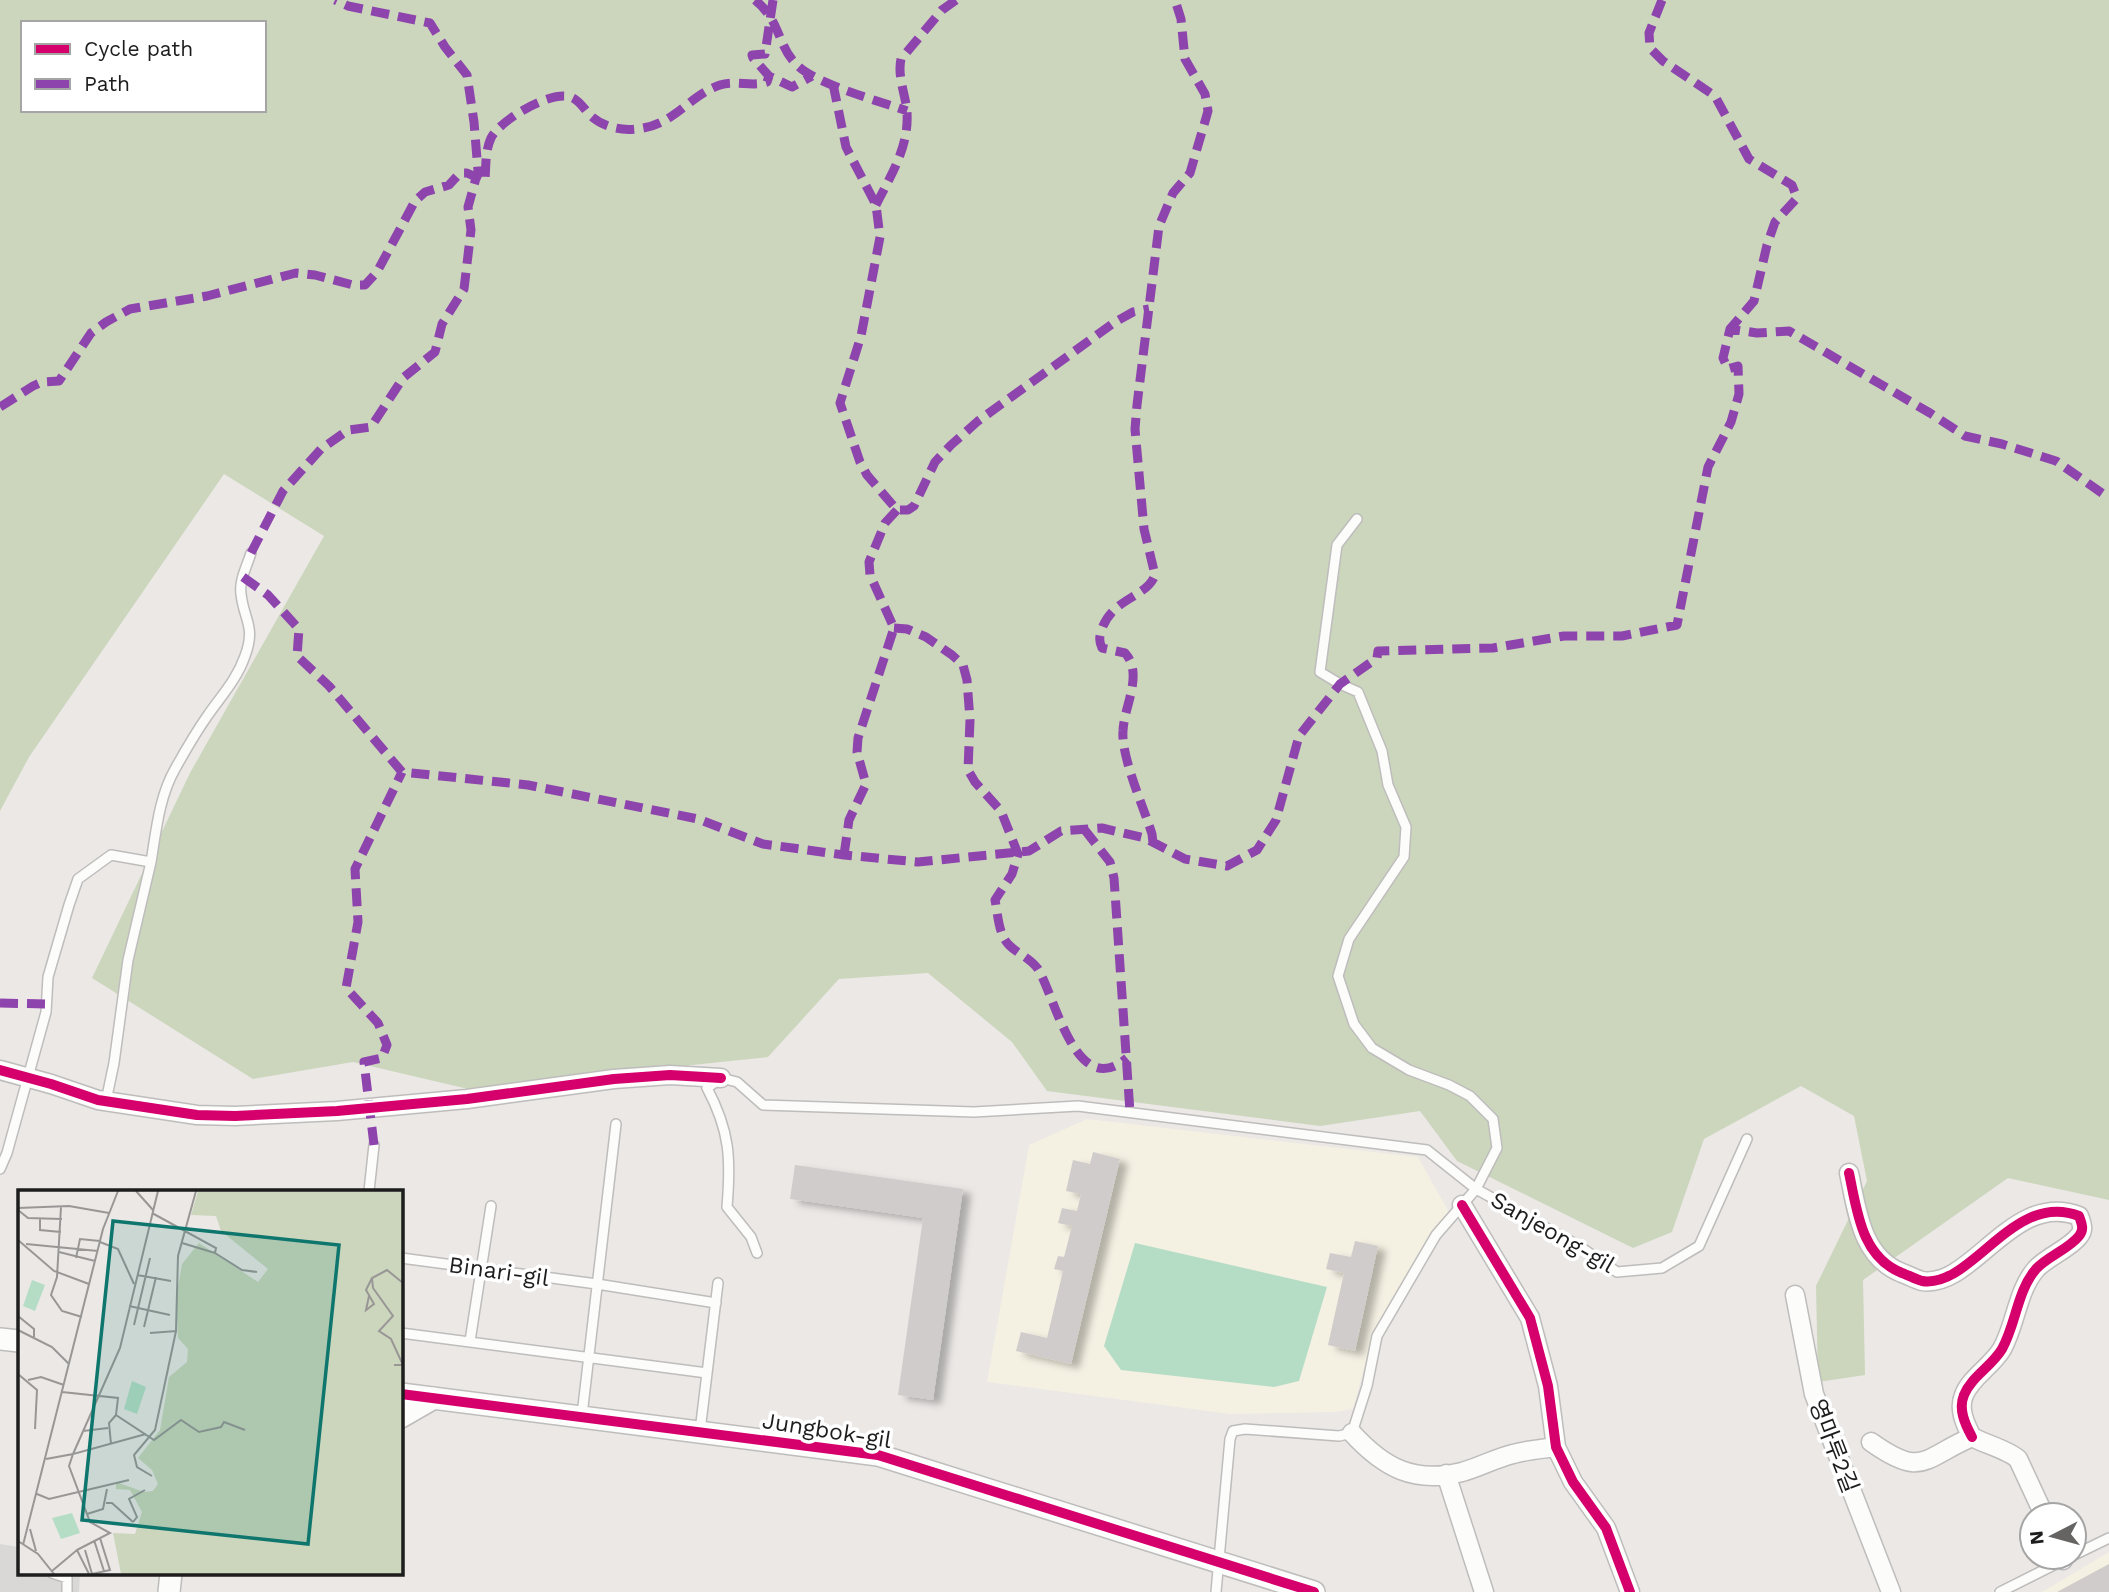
<svg xmlns="http://www.w3.org/2000/svg" width="2109" height="1592" viewBox="0 0 2109 1592" font-family="'Work Sans','Noto Sans KR',sans-serif">
	<style>
		.education { fill: #f4f0e2 }
		.religious { fill: #d9d8d7 }
		.forest { fill: #cbd6bd; fill-rule: evenodd }
		.pitch { fill: #b5ddc6 }
		.building { fill: #d0cccb; filter: url(#shadow) }
		.lines { fill: none; stroke-linecap: round; stroke-linejoin: round }
		.service-casing { stroke: #bebdbc; stroke-width: 12 }
		.minor-casing { stroke: #bebdbc; stroke-width: 21 }
		.tertiary-casing { stroke: #bebdbc; stroke-width: 24 }
		.service { stroke: #fcfcfb; stroke-width: 9 }
		.minor { stroke: #fcfcfb; stroke-width: 18 }
		.tertiary { stroke: #fcfcfb; stroke-width: 21 }
		.quiet { stroke: #8e44ad; stroke-width: 9; stroke-dasharray: 18 9; stroke-linecap: butt }
		.cycleway-casing { stroke: #fff; stroke-width: 15 }
		.cycleway { stroke: #d6006c; stroke-width: 10 }
		.labels { text-anchor: middle; stroke-width: 7; stroke-linejoin: round; paint-order: stroke }
		.street-label { font-size: 23px; fill: #1d1d1d; stroke: #fff }
		.inset-road { fill: none; stroke: #999796; stroke-width: 2 }
		.view { fill: #0f766e; fill-opacity: 0.15; stroke: #0f766e; stroke-width: 3.5 }
		.inset-edge { fill: none; stroke: #1d1d1d; stroke-width: 3.5 }
	</style>
	<defs>
		<filter id="shadow"><feDropShadow dx="8" dy="4.5" stdDeviation="3.5" flood-color="#0004"/></filter>
	</defs>
	<rect width="100%" height="100%" fill="#ebe8e6"/>
	<path class="education" d="M1087 1119 1418 1157 1449 1212 1375 1328 1353 1409 1336 1412 1230 1414 987 1382 1029 1145Z
		M2109 1552V1592H2042Z"/>
	<path class="religious" d="M0 1544 19 1547V1573H80L79 1592H0Z"/>
	<path class="forest" d="M0 0H2109V1200L2008 1178 1863 1280 1865 1375 1818 1382 1816 1286 1867 1181 1854 1116 1801 1086 1704 1139 1672 1232 1633 1248 1457 1161 1420 1111 1320 1126 1047 1091 1012 1042 928 973 839 979 768 1057 635 1071 498 1096 353 1062 253 1079 92 978 190 773 324 536 224 474 29 757 0 811ZM23 23H264V110H23Z"/>
	<path class="pitch" d="M1135 1243 1327 1287 1299 1381 1274 1387 1121 1370 1104 1346Z"/>
	<path class="building" d="M1093 1152 1120 1159 1071 1364 1016 1351 1021 1332 1047 1338 1063 1271 1054 1269 1058 1256 1064 1257 1072 1226 1058 1223 1062 1208 1077 1211 1081 1194 1066 1191 1073 1160 1090 1164Z
		M795 1165 963 1189 933 1400 898 1395 923 1218 790 1199Z
		M1355 1241 1378 1246 1355 1351 1328 1345 1344 1273 1326 1269 1330 1253 1351 1257Z
		M2109 1564V1592H2057Z"/>
	<g class="lines">
		<g class="service-casing">
			<path id="service" d="M151 862C156 832 159 797 175 769 185 751 196 732 208 715 222 695 237 679 245 656 256 626 244 621 241 594 239 580 247 566 251 553
				M0 1169 7 1153 46 1012 48 977 69 905 78 879 111 855 151 862 128 960 114 1063 106 1101
				M369 1191 374 1145
				M757 1253 751 1237 727 1207C731 1159 730 1131 707 1088L721 1078 737 1082 763 1105 974 1112 1078 1106 1427 1150 1476 1189 1579 1246 1617 1272 1662 1268 1699 1246 1747 1139
				M401 1258 597 1284 716 1303
				M401 1333 707 1373
				M470 1341 491 1206
				M582 1415 616 1124
				M700 1431 718 1283
				M2074 1555 2109 1538
				M52 1573 67 1578V1592
				M1216 1592 1230 1439 1233 1431 1245 1429 1339 1436 1352 1433 1367 1386 1377 1336 1436 1235 1476 1189 1497 1148 1493 1119 1470 1096 1449 1085 1409 1070 1372 1048 1354 1024 1338 976 1349 939 1404 857 1406 827 1388 785 1382 751 1358 692 1340 684 1320 672 1337 545 1357 519
				M2000 1592 2066 1559"/>
		</g>
		<g class="minor-casing">
			<path id="minor" d="M0 1070 51 1084 98 1100 197 1115 235 1116 337 1111 467 1099 614 1079 670 1075 721 1078
				M1849 1173C1857 1210 1861 1257 1902 1273 1908 1275 1915 1279 1922 1281 1972 1289 2013 1190 2079 1216 2081 1222 2085 1229 2079 1236 2069 1249 2048 1256 2036 1269 2017 1291 2016 1324 2002 1349 1992 1366 1971 1377 1964 1395 1958 1409 1965 1424 1972 1437
				M1462 1205 1530 1318 1548 1386 1556 1447 1573 1482 1606 1528 1630 1592
				M1795 1295 1814 1394 1891 1592
				M1352 1433C1384 1468 1414 1484 1462 1472 1480 1467 1496 1458 1513 1454 1527 1450 1542 1449 1556 1447
				M1871 1442C1923 1479 1923 1458 1972 1437 1985 1444 2008 1450 2018 1459L2044 1515
				M1446 1474 1484 1592
				M2062 1557 2063 1560"/>
		</g>
		<g class="tertiary-casing">
			<path id="tertiary" d="M0 1339 19 1341
				M401 1394 878 1455 1314 1592
				M401 1417 434 1398
				M169 1592 171 1573"/>
		</g>
		<use href="#service" class="service"/>
		<use href="#minor" class="minor"/>
		<use href="#tertiary" class="tertiary"/>
		<path class="quiet" d="M755 0C781 21 777 45 796 64 814 84 880 101 907 111
			M773 0 765 54 752 55 753 58 769 76 792 87 812 76
			M1662 0 1649 33 1650 48 1663 61 1715 96 1749 159 1792 185 1797 198 1775 222 1767 245 1754 301 1730 329
			M833 84 846 147 876 205 880 237 861 336 840 403 860 462 867 475 897 510H908L914 506 935 462 951 445 978 421 1115 322 1133 312 1149 309
			M876 205C891 175 909 147 907 113 906 95 897 77 901 59L942 10 956 0
			M0 407 33 386 42 382 59 381 91 333 106 322 130 309 207 296 296 273 315 275 353 285H365L377 272 415 201 425 192 449 185 460 173H467L485 181C486 167 485 151 491 138 500 120 553 88 573 98 579 101 583 107 588 113 600 126 619 131 636 129 674 126 688 96 720 85 735 80 752 87 767 82L769 76
			M251 553 283 491 321 449 348 430 371 427 403 378 435 352 442 324 464 289 471 230 468 207 478 171 474 122 467 75 445 47 430 23 348 6 335 0
			M243 577 268 595 299 629 297 656 329 686 402 772 528 785 698 819 763 844 844 855 918 862 1029 851 1061 831 1102 828 1145 838 1185 859 1227 866 1257 850 1276 820 1299 736 1340 684 1377 658 1378 651 1493 648 1564 636H1622L1677 625 1708 467 1731 422 1739 394 1738 366 1728 369 1723 358 1730 329 1757 333 1789 331 1930 413 1965 436 2002 444 2056 461 2109 498
			M894 628 907 629 926 637 952 655 963 665 967 680 970 720 968 770 975 782 1001 811 1018 854 1012 874 995 900C998 914 998 934 1009 945 1018 954 1030 958 1038 969 1055 996 1076 1102 1127 1058
			M1084 829 1110 862 1114 878 1130 1112
			M1153 843 1152 834C1144 808 1121 757 1123 731 1124 706 1144 674 1125 653L1102 648C1099 642 1099 639 1101 632 1110 598 1147 598 1155 575L1144 529 1135 429 1137 405 1159 226 1173 193 1190 173 1208 111 1205 94 1185 59 1181 19 1175 0
			M844 855 849 820 866 784 857 752 858 738 894 628 870 575 869 562 885 523 897 510
			M0 1003 46 1004
			M374 1145 364 1062 382 1058 387 1045 378 1023 346 988 358 922 355 869 402 772"/>
		<g class="cycleway-casing">
			<path id="cycleway" d="M0 1070 51 1084 98 1100 197 1115 235 1116 337 1111 467 1099 614 1079 670 1075 721 1078
				M1849 1173C1857 1210 1861 1257 1902 1273 1908 1275 1915 1279 1922 1281 1972 1289 2013 1190 2079 1216 2081 1222 2085 1229 2079 1236 2069 1249 2048 1256 2036 1269 2017 1291 2016 1324 2002 1349 1992 1366 1971 1377 1964 1395 1958 1409 1965 1424 1972 1437
				M1462 1205 1530 1318 1548 1386 1556 1447 1573 1482 1606 1528 1630 1592
				M401 1394 878 1455 1314 1592"/>
		</g>
		<use href="#cycleway" class="cycleway"/>
	</g>
	<g class="labels">
		<g class="street-label">
			<text transform="translate(1553 1232) rotate(30)" y="8">Sanjeong-gil</text>
			<text transform="translate(499 1271) rotate(8)" y="8">Binari-gil</text>
			<text transform="translate(827 1430) rotate(9)" y="8">Jungbok-gil</text>
			<text transform="translate(1834 1446) rotate(69)" y="8">영마루2길</text>
		</g>
	</g>
	<g transform="translate(18 1190)">
		<rect width="385" height="385" fill="#ebe8e6"/>
		<path d="M180 1H385V384H103L95 343 117 344 124 322 112 300 98 299V292L126 302 135 301 140 294 134 280 120 268 142 240 151 187 169 172 170 159 160 148 158 109 164 74 181 53 240 92 250 79 203 41 198 26 173 25Z" fill="#cbd6bd"/>
		<path d="M14 90 27 95 17 121 5 116ZM114 191 128 197 119 224 106 219ZM54 323 62 343 43 349 34 328Z" fill="#b5ddc6"/>
		<path class="inset-road" d="M118 1 135 20M43 17 39 87 33 105 44 121 64 127M0 18 51 16 91 23M0 20 10 28 44 29M134 23 198 58 197 63 164 53M22 28V40L43 42M0 50 36 81 71 94M82 52 100 59 116 94M8 54 80 61M41 62 77 71M197 63 224 80 239 82M58 68 62 49 82 51M119 85 153 91M351 106 348 120 356 114 348 100 354 88M111 116 152 125M0 126 16 139V147M116 135 132 68M126 137 138 87M0 140 34 157 51 174M158 140 160 66 178 1M132 143 158 141 137 240 116 265 119 277 134 286M376 175H385L373 149 361 141 375 126 355 98 354 88 369 80 385 93M0 184 19 200 17 239M10 190 23 187 46 195M44 202 100 208 98 225 136 250 163 230 181 242 203 237 206 232 227 240M65 241 90 238M93 254 91 233 98 225M28 269 55 264 102 158 140 1M19 304 31 309 111 290M88 313H94L115 332M69 324 85 319 89 299M115 332 119 327 111 309 127 300M12 339 18 361M76 350 86 381M0 351 20 364 36 384M5 355 85 39 100 1M59 360 92 343 72 332 51 276 55 264 128 244M67 360 74 384M34 381 59 360 71 384M74 384 92 380 82 348"/>
		<path class="view" d="M95 31 321 55 290 354 64 330Z"/>
		<rect width="385" height="385" class="inset-edge"/>
	</g>
	<rect x="21" y="21" width="245" height="91" fill="#ffffff" stroke="#a5a5a5" stroke-width="2"/>
	<rect x="35" y="44" width="35" height="10" fill="#d6006c" stroke="#a5a5a5" stroke-width="2"/>
	<text x="84" y="56" font-size="21" fill="#1d1d1d">Cycle path</text>
	<rect x="35" y="79" width="35" height="10" fill="#8e44ad" stroke="#a5a5a5" stroke-width="2"/>
	<text x="84" y="91" font-size="21" fill="#1d1d1d">Path</text>
	<g transform="translate(2053 1536) rotate(264)"><circle r="33" fill="#ffffff" stroke="#a5a5a5" stroke-width="2"/>
	<path d="M0-5L12 26L0 18L-12 26Z" fill="#656463"/>
	<text y="-10" font-size="19" font-weight="bold" text-anchor="middle" fill="#1d1d1d">N</text>
	</g>
</svg>
